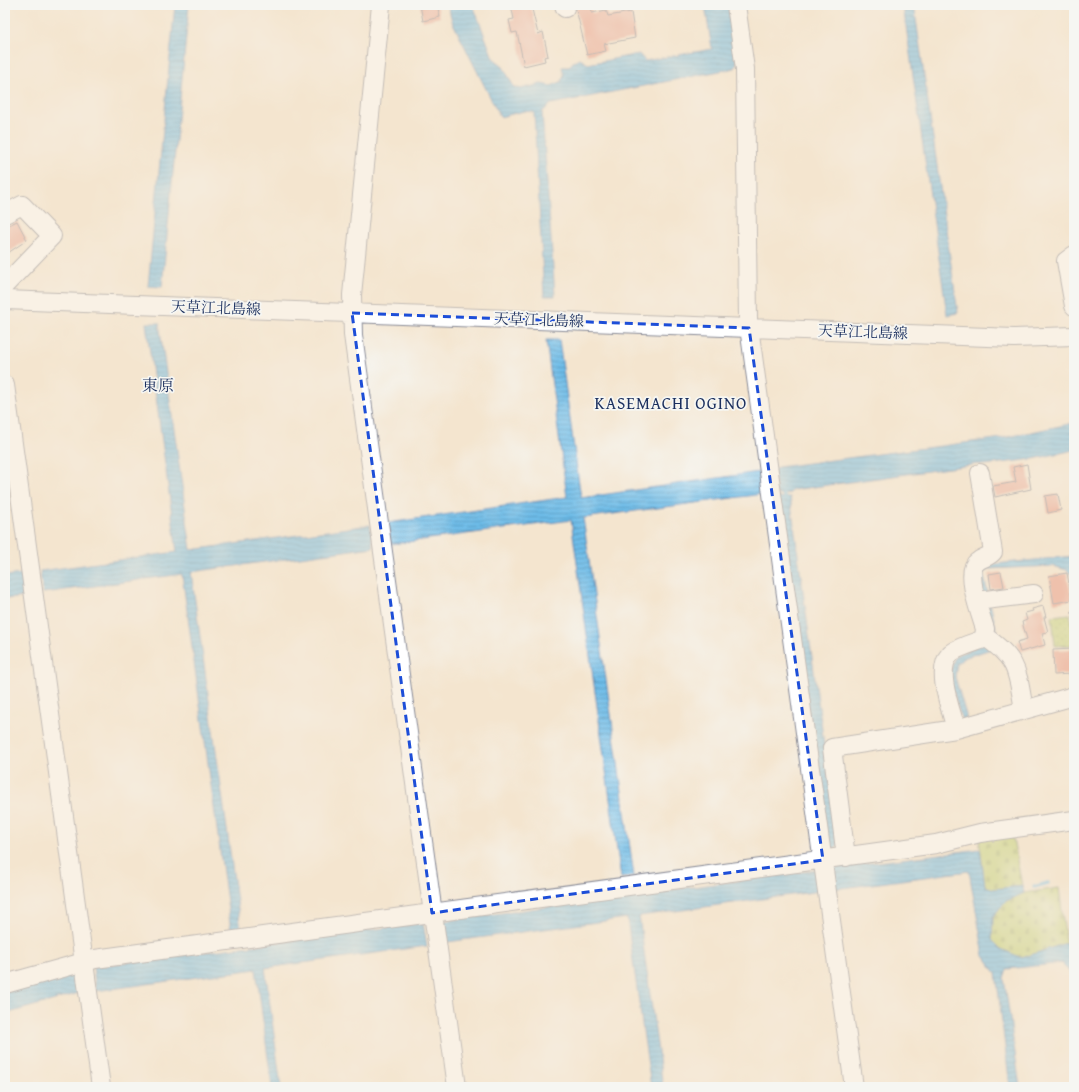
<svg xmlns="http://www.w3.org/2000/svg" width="1079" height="1092" viewBox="0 0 1079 1092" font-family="'Gentium Book Plus','Noto Serif JP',serif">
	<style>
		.grass { fill: url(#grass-dots); stroke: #6e8069 }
		.cemetery { fill: url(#cemetery-stones); stroke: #6e8069 }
		.water { fill: url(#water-rules); stroke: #4476a3 }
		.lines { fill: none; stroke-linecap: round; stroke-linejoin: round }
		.stream { stroke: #6dbce8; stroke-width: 3.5 }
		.building { fill: #e89582 }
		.minor-casing { stroke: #888a96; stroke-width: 20 }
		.path { stroke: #888a96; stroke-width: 2; stroke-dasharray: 3 3; stroke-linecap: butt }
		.minor { stroke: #fff; stroke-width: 18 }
		.marked { fill: none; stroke: #1d4ed8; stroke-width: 3; stroke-dasharray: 8 5; stroke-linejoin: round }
		.labels { text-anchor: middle; stroke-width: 3.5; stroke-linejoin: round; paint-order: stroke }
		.street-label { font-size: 15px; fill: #1b2f5e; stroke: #f6f6f2 }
		.neighbourhood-label { font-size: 16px; fill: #1b2f5e; stroke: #f6f6f2 }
		.quarter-label { font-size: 17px; letter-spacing: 1px; fill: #1b2f5e; stroke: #f6f6f2 }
	</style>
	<defs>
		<pattern id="grass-dots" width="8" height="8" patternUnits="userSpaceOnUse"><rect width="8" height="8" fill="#c0d174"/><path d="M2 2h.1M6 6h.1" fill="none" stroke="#a4b467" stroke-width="1.8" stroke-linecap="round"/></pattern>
		<pattern id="cemetery-stones" width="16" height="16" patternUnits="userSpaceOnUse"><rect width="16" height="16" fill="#c0d174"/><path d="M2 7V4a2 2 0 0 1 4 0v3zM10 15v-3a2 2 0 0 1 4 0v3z" fill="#a4b467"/></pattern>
		<pattern id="water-rules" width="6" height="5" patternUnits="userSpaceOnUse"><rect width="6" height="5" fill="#6dbce8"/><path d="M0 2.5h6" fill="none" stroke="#5999bf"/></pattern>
	</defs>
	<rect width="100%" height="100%" fill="#f6f6f2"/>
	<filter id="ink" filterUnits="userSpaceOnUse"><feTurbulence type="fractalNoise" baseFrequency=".025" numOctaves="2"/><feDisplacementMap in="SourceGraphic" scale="8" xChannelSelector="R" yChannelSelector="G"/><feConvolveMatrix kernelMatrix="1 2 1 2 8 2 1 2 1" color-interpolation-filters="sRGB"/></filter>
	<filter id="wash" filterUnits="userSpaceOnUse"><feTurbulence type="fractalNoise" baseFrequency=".012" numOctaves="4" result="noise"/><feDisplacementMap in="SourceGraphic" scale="16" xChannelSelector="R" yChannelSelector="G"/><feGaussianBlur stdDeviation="0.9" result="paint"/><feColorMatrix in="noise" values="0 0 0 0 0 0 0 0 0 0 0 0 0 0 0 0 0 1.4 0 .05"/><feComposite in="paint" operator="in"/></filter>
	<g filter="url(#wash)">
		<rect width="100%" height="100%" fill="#f4e5cf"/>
		<path class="grass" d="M1070 614 1074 645 1055 646 1052 616Z"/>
		<path class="cemetery" d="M1012 834 1022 886 994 889 985 886 979 838Z
			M1059 888 1066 943 1022 958 1001 949 992 940 993 916 1006 901 1024 893Z"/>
		<path class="water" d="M175 5H189L162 287 148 286Z
			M448 5H473L493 58 502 65 514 87 521 89 541 84 551 86 561 82 564 75 562 67H569L573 62 580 59 588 64 639 54 645 61 712 49 705 5H728L737 64 735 68 551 104 542 112 555 296H544L534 112 524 111 500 117 452 21Z
			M903 5H914L958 313 947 315Z
			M146 323H159L191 550 370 525 373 547 191 572 241 930 231 931 182 574 43 593 40 571 177 552Z
			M546 340H559L581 498 759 472 762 494 583 518 634 876 621 878 571 520 391 544 388 523 567 497Z
			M1074 423V450L1033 459 984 465 978 464 792 490 790 493 777 495 774 470 778 467 1003 438Z
			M790 497 838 846 833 850 827 848 777 498Z
			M1074 556V578L1067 570 1053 566 989 569 983 573 998 637 991 649 966 657 957 663 955 677 966 715V720L962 721 949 677 955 656 976 647 979 569 986 565Z
			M22 574 26 597 5 599V576Z
			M980 849 985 886 994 889 1022 886 1024 893 1006 901 993 916 992 940 1001 949 1022 958 1066 943 1074 947V977L1062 963 1007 969 1004 978 1020 1087H1010L996 973 984 956 969 871 834 889 831 868Z
			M817 870 820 891 639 916 663 1087H651L627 918 447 942 444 921Z
			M423 923 427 946 265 968 281 1087H272L256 969 96 991 93 967Z
			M76 972 79 993 5 1014V992Z"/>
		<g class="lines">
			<path class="stream" d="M783 494 784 497
				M1034 887 1048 883"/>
		</g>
		<g id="blocks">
			<path class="building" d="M420 5H437L440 17 423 21Z
				M511 5H531L538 34 543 32 548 56 544 57 545 61 524 66 517 32 512 33 509 20 514 19Z
				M575 5H591L592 13 606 10 608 16 631 12 635 38 604 44 606 51 587 55Z
				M17 221 27 240 5 255V227Z
				M1027 464 1031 489 995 497 993 486 1016 482 1013 467Z
				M1058 494 1061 510 1048 513 1045 496Z
				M1001 572 1004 587 991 589 989 574Z
				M1067 573 1072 600 1054 603 1049 576Z
				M1043 606 1046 617H1044L1048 632 1042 633 1045 645 1020 652 1017 642 1027 639 1022 622 1027 620 1025 613 1033 611 1032 609Z
				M1074 649V663H1070L1071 674 1054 675 1053 650Z"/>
		</g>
	</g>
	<g filter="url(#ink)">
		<use href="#blocks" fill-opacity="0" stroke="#888a96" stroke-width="1"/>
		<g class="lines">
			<g class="minor-casing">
				<path id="minor" d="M381 5 352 295 353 335 457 1087
					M564 5 565 8
					M736 5 745 69 748 320 854 1087
					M5 214 22 205 52 236 5 285
					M1074 255 1066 261 1074 306
					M5 300 1014 338 1074 336
					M5 385 101 1087
					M977 601 1034 594
					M984 636C1019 660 1017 671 1024 710
					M956 729C951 710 935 670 950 654 954 649 973 643 981 640L984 636 985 629C981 616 964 571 977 562 982 557 988 558 993 552L980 473
					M846 857 832 748 956 729 1074 696
					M5 984 95 959 936 844 980 833 1074 820"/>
			</g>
			<path class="path" d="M579 7 594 5
				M1072 611 1074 621"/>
			<use href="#minor" class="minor"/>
		</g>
	</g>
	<path d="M0 0H1079V1092H0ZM352 313 749 328 823 860 432 913Z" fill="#f4e5cf" fill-opacity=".55" fill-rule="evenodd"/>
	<path class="marked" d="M352 313 749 328 823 860 432 913Z"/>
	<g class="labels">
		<g class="street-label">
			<text transform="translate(216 308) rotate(2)" y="5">天草江北島線</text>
			<text transform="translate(539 320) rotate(2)" y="5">天草江北島線</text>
			<text transform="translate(863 332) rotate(2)" y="5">天草江北島線</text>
		</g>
		<g class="neighbourhood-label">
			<text x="158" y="391">東原</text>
		</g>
		<g class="quarter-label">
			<text x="671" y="409">KASEMACHI OGINO</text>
		</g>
	</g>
	<rect width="1079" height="1092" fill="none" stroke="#f6f6f2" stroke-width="20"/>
</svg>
